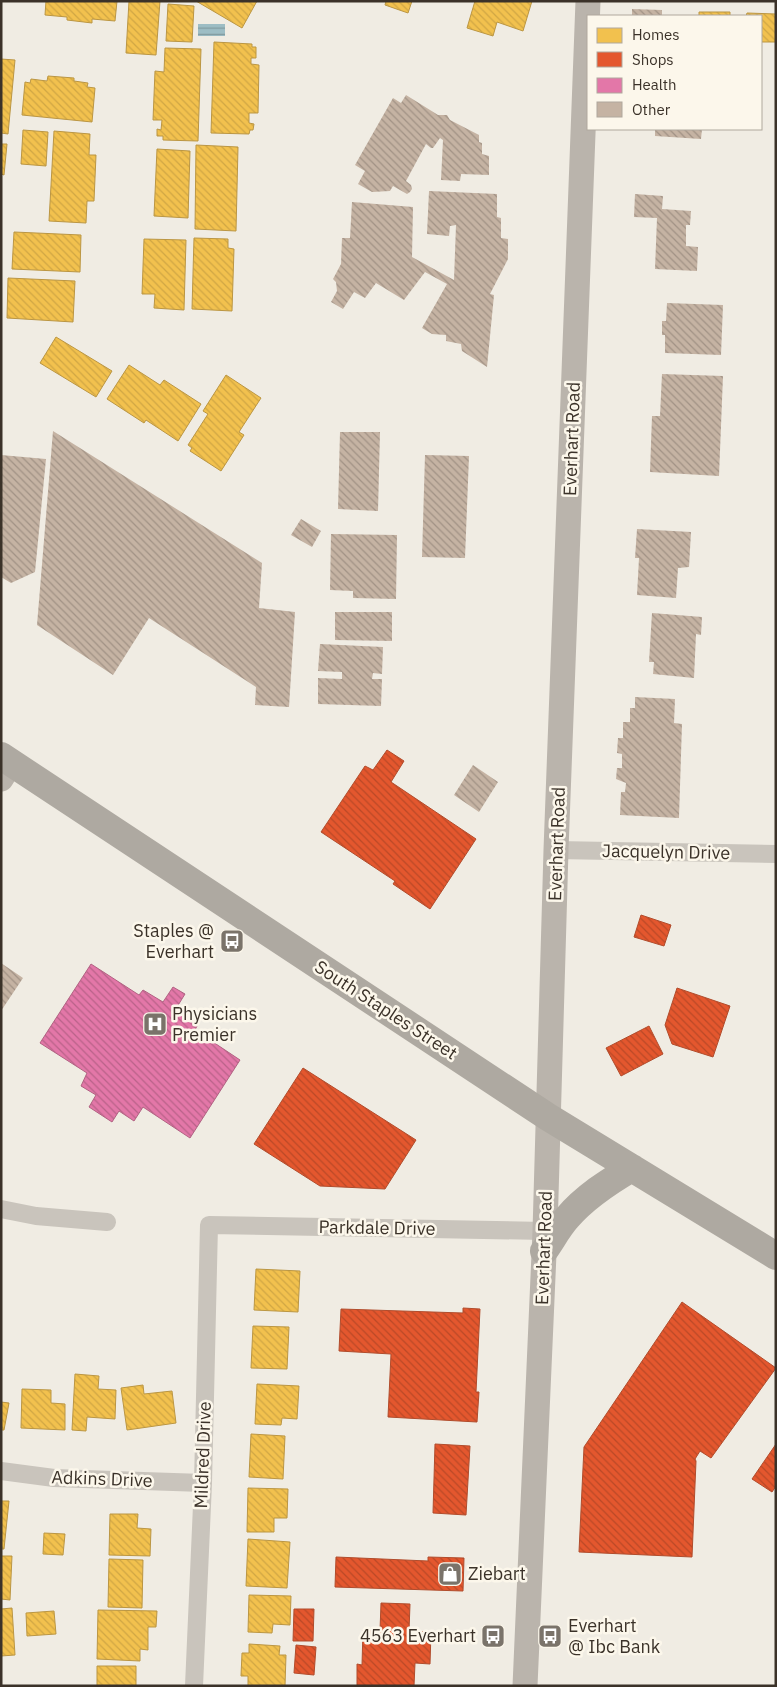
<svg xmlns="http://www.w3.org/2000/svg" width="777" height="1687" viewBox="0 0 777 1687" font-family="'IBM Plex Sans',sans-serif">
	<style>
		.water { fill: url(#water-rules) }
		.homes { fill: url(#homes-back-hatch); stroke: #bb9643 }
		.shops { fill: url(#shops-back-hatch); stroke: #b14c2c }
		.health { fill: url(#health-back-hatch); stroke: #b16282 }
		.building { fill: url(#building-back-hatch) }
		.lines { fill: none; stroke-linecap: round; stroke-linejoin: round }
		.street { stroke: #c9c4bc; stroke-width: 18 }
		.secondary { stroke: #bab4ac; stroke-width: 25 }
		.primary { stroke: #aea9a1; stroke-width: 28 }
		.labels { text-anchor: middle; stroke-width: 5; stroke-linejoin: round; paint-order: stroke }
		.street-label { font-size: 18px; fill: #3b3229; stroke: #fcf7eb }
		.poi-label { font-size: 18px; fill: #3b3229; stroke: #fcf7eb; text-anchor: start }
	</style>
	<defs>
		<pattern id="water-rules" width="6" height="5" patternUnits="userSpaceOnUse" patternTransform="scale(1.25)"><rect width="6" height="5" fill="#9dbdc4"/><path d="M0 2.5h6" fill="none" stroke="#819a9f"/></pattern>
		<pattern id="homes-back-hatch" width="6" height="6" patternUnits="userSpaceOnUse" patternTransform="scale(1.25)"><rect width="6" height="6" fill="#f2c14e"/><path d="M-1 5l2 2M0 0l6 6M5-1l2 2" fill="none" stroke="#d0a644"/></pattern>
		<pattern id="shops-back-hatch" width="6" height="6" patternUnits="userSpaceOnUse" patternTransform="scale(1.25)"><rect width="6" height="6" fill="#e4572e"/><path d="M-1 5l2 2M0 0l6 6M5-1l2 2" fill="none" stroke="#ba4927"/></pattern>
		<pattern id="health-back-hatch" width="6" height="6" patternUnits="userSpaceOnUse" patternTransform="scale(1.25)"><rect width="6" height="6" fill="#e377a8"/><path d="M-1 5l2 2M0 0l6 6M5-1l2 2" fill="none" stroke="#b96289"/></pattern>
		<pattern id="building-back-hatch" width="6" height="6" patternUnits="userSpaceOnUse" patternTransform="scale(1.25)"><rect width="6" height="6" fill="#c5b3a3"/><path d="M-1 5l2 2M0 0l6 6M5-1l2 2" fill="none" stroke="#a19285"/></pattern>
	</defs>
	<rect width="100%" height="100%" fill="#f0ece3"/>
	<path class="water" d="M198 24H225V36H198Z"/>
	<path class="homes" d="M46 1H117L115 21 92 19V23L67 20V17L45 15Z
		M129 1H160L156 55 126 53Z
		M196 1H257L242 28Z
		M386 1H412L408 13 385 5Z
		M475 1H532L523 31 497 22 493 36 467 28Z
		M168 4 194 6 192 42 166 41Z
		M699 12H730V16H699Z
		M747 13 776 14V42H761V16H746Z
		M214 42 252 44V47H256V58H251V64L259 65 258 113H249V123L254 124 253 130H250L249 134 211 133Z
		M165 48 201 49 198 141 163 140V136H157V129L161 130 162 120H153L155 71 164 72Z
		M1 59 15 60 8 134 1 133Z
		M48 76 74 78V81L88 83 87 87 95 88 92 122 22 115 25 82 30 83 31 79 47 81Z
		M23 130 48 132 46 166 21 164Z
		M54 131 90 134 89 155H96L94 201H87L86 223 49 221Z
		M1 144H7L4 175 1 174Z
		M196 145 238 147 236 231 195 229Z
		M157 149 190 151 188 218 154 216Z
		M14 232 81 235 80 272 12 269Z
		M194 238 228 239V248L234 249 232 311 192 309Z
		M144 239 186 240 184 310 154 308 155 294H142Z
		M8 278 75 281 73 322 7 318Z
		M56 337 112 371 96 397 40 363Z
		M129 365 160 385 164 380 201 404 178 441 146 420 144 423 107 399Z
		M226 375 261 398 239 432 244 435 221 471 190 451 192 448 188 445 208 414 203 411Z
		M256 1269 300 1271 298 1312 254 1310Z
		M253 1326 289 1327 287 1369 251 1368Z
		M75 1374 99 1376 98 1389 116 1390 115 1419 87 1417 86 1431 72 1430Z
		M257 1384 299 1386 297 1419 282 1418 281 1425 255 1424Z
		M143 1385 144 1394 172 1391 176 1423 127 1430 121 1388Z
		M22 1389 51 1390V1403L65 1404V1430L21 1428Z
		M1 1402 9 1403 4 1430H1Z
		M251 1434 285 1436 283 1479 249 1477Z
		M248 1488 288 1489 287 1518H274V1532H247Z
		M1 1501H9L4 1549H1Z
		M110 1514H138L137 1528 151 1529 150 1556 109 1555Z
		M44 1533 65 1534 63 1555 43 1554Z
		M248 1539 290 1542 287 1588 246 1586Z
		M1 1556H12L10 1600 1 1599Z
		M109 1559 143 1560 142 1608 108 1607Z
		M249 1595 291 1596 290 1625 273 1624 272 1633 248 1632Z
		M12 1608 15 1655 1 1656V1609Z
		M98 1610 157 1611 156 1627H148V1650L140 1649V1661L97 1659Z
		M54 1611 56 1634 27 1636 26 1613Z
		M249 1644 280 1646 279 1655H286L285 1686H248V1676H241L242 1653H249Z
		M97 1666H136V1686H97Z"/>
	<path class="shops" d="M387 750 404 761 391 782 476 839 430 909 393 884 395 881 321 832 365 766 373 770Z
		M641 915 671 925 664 946 634 937Z
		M677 988 730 1006 713 1057 672 1044 665 1025Z
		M649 1026 663 1054 621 1076 606 1048Z
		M303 1068 416 1140 385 1189 320 1186 254 1144Z
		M682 1302 776 1368 711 1458 700 1451 695 1459 696 1461 692 1557 579 1552 584 1447Z
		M463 1308 480 1309 476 1392H479L477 1422 388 1417 391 1354 339 1351 341 1309 463 1313Z
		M435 1444 470 1446 466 1515 433 1513Z
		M776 1444V1486L772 1492 752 1479Z
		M336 1557 428 1561V1557L464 1558 463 1591 335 1587Z
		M381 1603 410 1604 409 1631 431 1632 430 1664 415 1663 414 1686H357V1664L362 1665 363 1630 380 1631Z
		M294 1609H314L313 1641H293Z
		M296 1645 316 1647 314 1675 294 1673Z"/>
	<path class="health" d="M91 964 139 995 143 990 163 1002 173 987 185 994 177 1007 199 1022 195 1030 240 1060 190 1138 143 1107 134 1121 119 1111 112 1122 89 1107 96 1095 81 1086 87 1073 40 1043Z"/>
	<path class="building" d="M632 9 662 10V16H632Z
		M406 95 438 115H447L450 120 479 135V142L482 143V154L489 156V175L461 174 460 181 441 180 443 140 440 138 433 148H431L426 144 406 181 411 185 412 189 410 192 407 194 393 186 390 191 372 192 358 184 365 171 355 165 393 98 401 103Z
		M655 129H702L701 139 655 136Z
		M429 191 497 194V217L501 218V238L508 239V259L490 294 494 295 487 367 462 351 461 344 446 341V335L432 334 422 328 447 284 425 272 404 300 376 283 365 298 354 292 343 309 331 302 337 291 336 282 333 279 341 264 342 238H350L352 202 413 207 412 257 454 280 456 225 450 226 449 236 427 234Z
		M635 194 663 196 662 209 691 211 690 225H686V246L698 247 697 271 655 269 657 218 634 217Z
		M667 303 723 305 721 355 665 353V335H662V321H666Z
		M662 374 723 376 719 476 650 472 652 416H660Z
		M53 431 262 563 259 608 295 612 289 707 255 705 256 687 149 618 113 675 37 625Z
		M340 432H380L378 511 338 509Z
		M1 455 46 459 35 572 11 583 1 577Z
		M425 455 469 456 465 558 422 557Z
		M301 519 321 531 312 547 291 535Z
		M637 529 691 532 689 567 678 568 676 598 637 595 639 558H635Z
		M331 534 397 535 396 599 353 598V591L330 590Z
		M335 612H392V641L335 640Z
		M652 613 702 617 701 635 696 634 694 678 653 674 654 662H649Z
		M320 644 383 647 382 674 373 673 372 679H382L381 706 318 704V678L342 679V672L318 671Z
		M635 697 675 699 674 723 682 724 679 818 620 815 621 792H625L626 783 616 779 617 768H622V754L617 753 618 738H623V722H630V708H635Z
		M473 765 498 782 479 812 454 795Z
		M1 963 23 978 1 1011Z"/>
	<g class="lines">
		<path class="street" d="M556 850 776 854
			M1 1209 36 1216 107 1222
			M1 1471 54 1478 203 1483
			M194 1686 203 1483 209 1225 545 1231"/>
		<path class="secondary" d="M1 779 11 763
			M525 1686 545 1231 556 850 588 1"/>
		<path class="primary" d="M1 756 548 1117 776 1256
			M544 1251C552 1240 558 1228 567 1218 585 1197 608 1182 632 1168"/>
	</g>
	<defs>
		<g id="bus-square" transform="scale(1.25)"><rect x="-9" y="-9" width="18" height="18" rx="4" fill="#7a736a" stroke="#fcf7eb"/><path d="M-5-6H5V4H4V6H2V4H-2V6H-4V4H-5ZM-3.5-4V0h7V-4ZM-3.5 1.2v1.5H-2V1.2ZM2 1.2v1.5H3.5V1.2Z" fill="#fff"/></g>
		<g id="hospital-square" transform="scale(1.25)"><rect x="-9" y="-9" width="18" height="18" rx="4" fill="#7a736a" stroke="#fcf7eb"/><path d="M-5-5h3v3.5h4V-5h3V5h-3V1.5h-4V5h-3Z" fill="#fff"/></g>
		<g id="shop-square" transform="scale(1.25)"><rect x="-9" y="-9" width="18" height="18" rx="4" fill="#7a736a" stroke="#fcf7eb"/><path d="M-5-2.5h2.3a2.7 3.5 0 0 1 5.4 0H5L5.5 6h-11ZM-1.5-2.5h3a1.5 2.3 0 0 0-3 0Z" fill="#fff"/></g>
	</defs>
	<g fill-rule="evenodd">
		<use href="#bus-square" x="232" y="941"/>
		<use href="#hospital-square" x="155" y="1024"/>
		<use href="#shop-square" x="450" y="1574"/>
		<use href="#bus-square" x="493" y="1636"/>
		<use href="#bus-square" x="550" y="1636"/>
	</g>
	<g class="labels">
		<g class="street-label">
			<text transform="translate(572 439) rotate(-88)" y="6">Everhart Road</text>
			<text transform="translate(557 844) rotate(-88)" y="6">Everhart Road</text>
			<text transform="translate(666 852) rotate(1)" y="6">Jacquelyn Drive</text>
			<text transform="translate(386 1010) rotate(33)" y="6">South Staples Street</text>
			<text transform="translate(377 1228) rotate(1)" y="6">Parkdale Drive</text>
			<text transform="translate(544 1248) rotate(-88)" y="6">Everhart Road</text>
			<text transform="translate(203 1455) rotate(-88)" y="6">Mildred Drive</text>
			<text transform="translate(102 1479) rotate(2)" y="6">Adkins Drive</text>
		</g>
		<g class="poi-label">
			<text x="214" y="937" text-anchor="end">Staples @<tspan x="214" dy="21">Everhart</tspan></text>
			<text x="172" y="1020">Physicians<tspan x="172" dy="21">Premier</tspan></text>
			<text x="468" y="1580">Ziebart</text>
			<text x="568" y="1632">Everhart<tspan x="568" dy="21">@ Ibc Bank</tspan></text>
			<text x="476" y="1642" text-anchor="end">4563 Everhart</text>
		</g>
	</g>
	<rect width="777" height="1687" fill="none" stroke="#3b3229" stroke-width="5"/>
	<rect x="587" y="15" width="175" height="115" fill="#fcf7eb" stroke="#afa89d"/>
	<rect x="597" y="28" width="25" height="15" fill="#f2c14e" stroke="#afa89d"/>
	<text x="632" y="40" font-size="15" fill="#3b3229">Homes</text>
	<rect x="597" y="52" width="25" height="15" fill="#e4572e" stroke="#afa89d"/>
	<text x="632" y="65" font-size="15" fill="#3b3229">Shops</text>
	<rect x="597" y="78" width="25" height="15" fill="#e377a8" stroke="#afa89d"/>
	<text x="632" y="90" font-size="15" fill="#3b3229">Health</text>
	<rect x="597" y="102" width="25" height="15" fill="#c5b3a3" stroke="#afa89d"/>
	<text x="632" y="115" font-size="15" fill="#3b3229">Other</text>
</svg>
